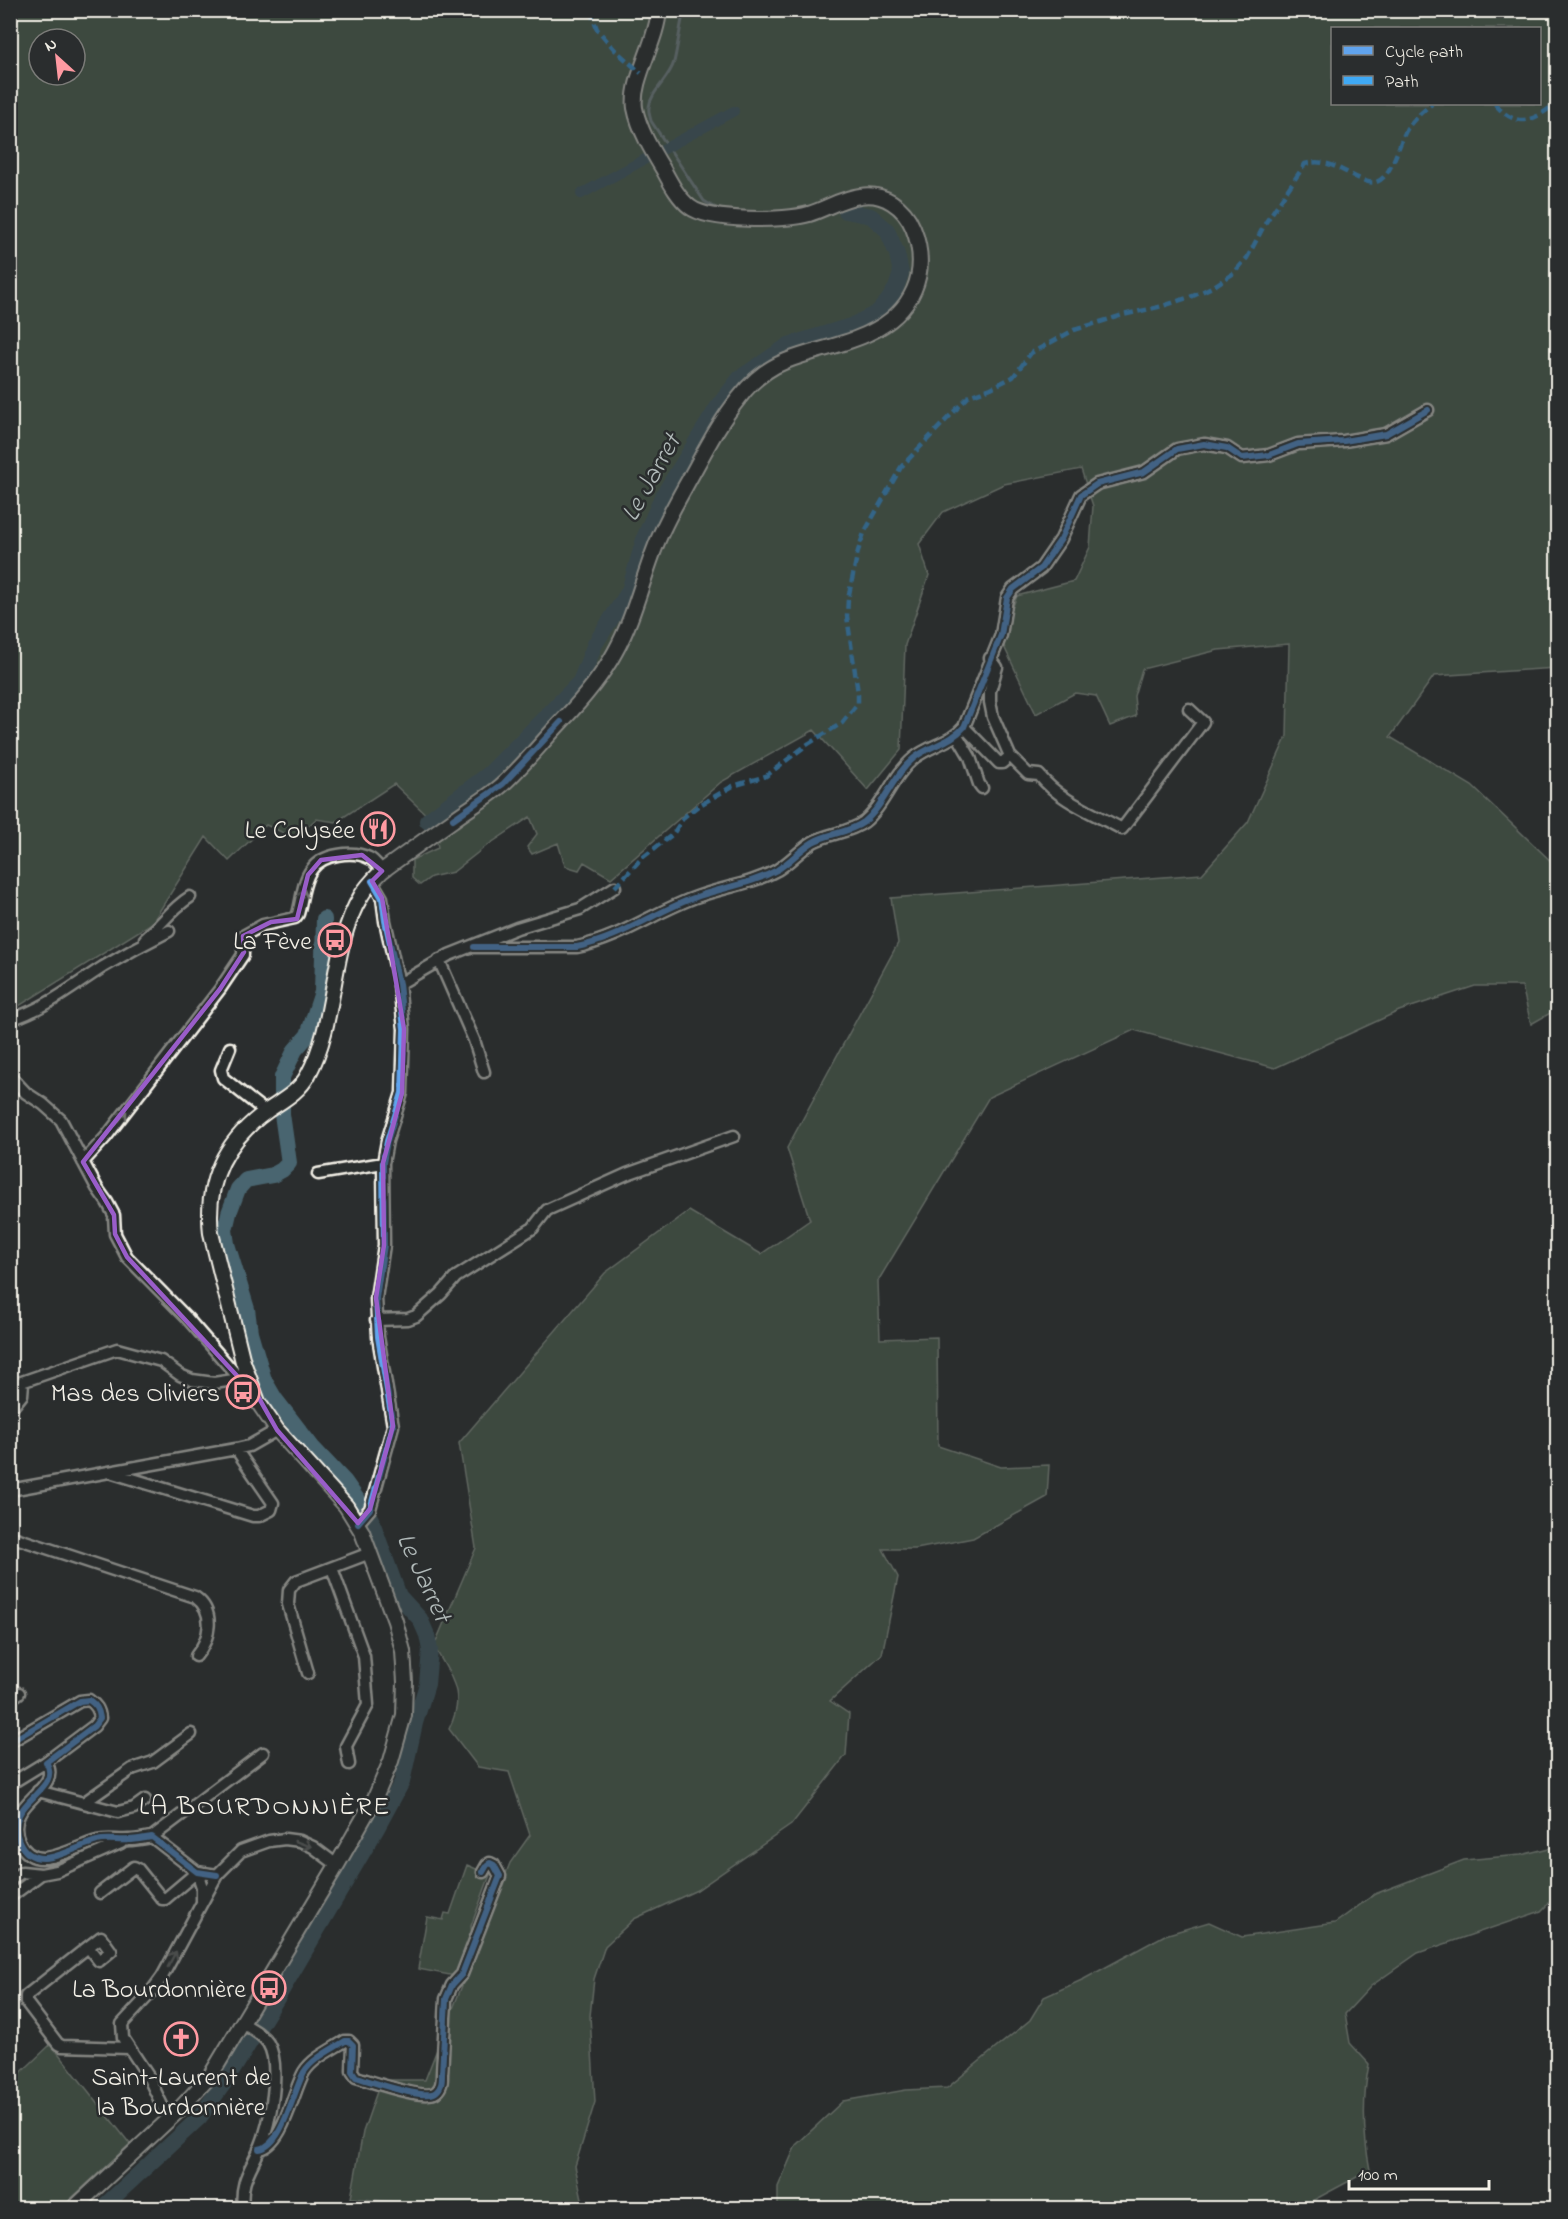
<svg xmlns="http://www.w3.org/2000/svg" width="1568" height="2219" viewBox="0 0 1568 2219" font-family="'Indie Flower',sans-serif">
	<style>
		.green { fill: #556a56; stroke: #a4ae9f; stroke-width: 1.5; fill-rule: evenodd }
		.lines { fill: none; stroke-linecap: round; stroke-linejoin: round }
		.stream { stroke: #8e9d9f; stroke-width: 3 }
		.canal { stroke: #4a656f; stroke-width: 10 }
		.river { stroke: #4a656f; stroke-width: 16 }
		.minor-casing { stroke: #f4f1e8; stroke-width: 15 }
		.major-casing { stroke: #f4f1e8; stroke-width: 18 }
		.minor { stroke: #2a2d2e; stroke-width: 10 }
		.major { stroke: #2a2d2e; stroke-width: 14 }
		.quiet { stroke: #3fa9f5; stroke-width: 4.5; stroke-dasharray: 9 4.5; stroke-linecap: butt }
		.cycleway-casing { stroke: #2a2d2e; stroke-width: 10 }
		.cycleway { stroke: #60a3ed; stroke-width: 6 }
		.oneway { stroke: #71726f }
		.marked { fill: none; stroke: #995dc9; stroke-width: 4.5; stroke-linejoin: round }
		.labels { text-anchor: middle; stroke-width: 5; stroke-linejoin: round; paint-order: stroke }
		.poi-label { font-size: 26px; fill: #f4f1e8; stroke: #2a2d2e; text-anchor: end }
		.water-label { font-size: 27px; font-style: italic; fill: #b0b9b8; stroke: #2a2d2e }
		.neighbourhood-label { font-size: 27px; letter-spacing: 1.5px; fill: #f4f1e8; stroke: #2a2d2e }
	</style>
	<rect width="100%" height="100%" fill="#2a2d2e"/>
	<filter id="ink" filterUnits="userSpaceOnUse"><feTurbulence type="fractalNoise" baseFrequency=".0167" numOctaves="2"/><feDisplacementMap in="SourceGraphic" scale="12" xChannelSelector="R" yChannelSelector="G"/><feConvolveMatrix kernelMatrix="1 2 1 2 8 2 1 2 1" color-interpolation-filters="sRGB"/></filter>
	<g filter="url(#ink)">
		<path class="green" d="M10 11H1557V668L1434 676 1390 737 1472 786 1557 867V1014L1552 1012 1531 1024 1522 986H1475L1399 1011 1275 1068 1134 1030 989 1097 878 1281 880 1339 937 1337 938 1446 1001 1467 1049 1465 1047 1497 973 1538 916 1549H883L898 1577 882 1654 830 1701 849 1714 846 1755 791 1825 697 1890 634 1919 605 1946 594 1979 590 2016 595 2102 575 2166 584 2208H463L351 2198 363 2132 381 2080H425L510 1863 530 1835 509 1772 478 1767 449 1729C467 1693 451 1678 434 1646L476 1548 459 1443 605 1273 689 1211 761 1254 810 1220 787 1148 898 943 891 898 1202 874 1248 822 1287 736 1289 644 1218 650 1142 669 1134 696 1136 716 1110 726 1096 696 1075 693 1036 714 1000 638 1017 596 1074 581 1090 547 1093 506 1081 469 1004 484 943 512 919 544 929 575 905 645 901 750 868 790 814 730 721 782 611 878 584 862 579 870 565 866 558 843 532 854 527 847 537 834 530 817 485 847 453 872 431 877 420 885 412 878V860L438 848 434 822 394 784 336 822 316 819 295 838 266 825 229 861 206 837 152 923 11 1011ZM1332 28H1540V104H1332ZM39 39H75V75H39Z
			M1557 1846V1895L1541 1911 1418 1953 1371 1986 1345 2014 1350 2043 1369 2064C1362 2100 1363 2134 1370 2170L1312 2201 1282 2208H778V2187L796 2145 843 2101 906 2090 947 2088 1030 2020 1044 1997 1084 1979 1165 1935 1209 1922 1242 1937 1335 1923 1375 1894 1464 1860 1521 1855Z
			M467 1865 490 1875 471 1926 472 1937 455 1976 418 1969 427 1917 443 1920 445 1913 450 1914Z
			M51 2044 130 2144 61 2208H11V2082Z"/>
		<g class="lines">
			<path class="stream" d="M684 10C680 27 678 45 674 62 669 79 651 91 649 107 648 111 650 117 651 121L704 201 719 210"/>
			<path class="canal" d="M581 194 734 111"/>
			<path class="river" d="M427 821 489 774 580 682 595 644 629 591 645 536 662 497 719 405 740 378 789 345 851 326 877 313 887 302 896 288 901 273 897 254 887 230 871 216 846 211
				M102 2208 199 2118 229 2076 279 1995 377 1828 402 1782 415 1723 427 1684 430 1650 427 1635 420 1619 399 1596 371 1519 345 1482 312 1447 275 1399 264 1380 250 1332 247 1309 227 1244 225 1230 229 1213 238 1189 246 1180 273 1175 282 1170 289 1163 282 1114V1077L295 1050 308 1035 322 992 324 919"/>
			<g class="minor-casing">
				<path id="minor" d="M964 727 999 763H1002L1010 756 993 717 990 702V691L997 667 990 658
					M957 735 970 757 979 784 982 788
					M1010 756 1028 774 1039 775C1060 801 1093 813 1122 829L1203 722 1189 709
					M145 939C161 925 172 908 190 897
					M474 947H577C622 938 657 910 699 896 725 887 752 884 777 870 790 862 800 850 813 842 829 833 849 833 864 822 884 806 893 775 914 758 930 745 951 743 964 727L1001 635 1007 598 1013 589 1041 568 1061 539 1081 495 1097 484 1144 472 1177 449 1204 444 1227 448 1242 458 1269 455 1298 444 1344 441 1386 434 1428 410
					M439 960 474 1040 484 1072
					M399 984 449 955 517 928 580 909 615 887
					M10 1020C50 1006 70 988 103 967 125 954 147 942 169 931
					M230 1048 221 1070 223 1078 266 1112
					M10 1076 26 1093 43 1104 61 1120 97 1188 107 1202 114 1215 115 1234 127 1257 187 1318 240 1379 247 1377
					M83 1162 106 1137 220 989 243 955V936L263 925 295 918 298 914C302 900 303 880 312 869 322 854 353 850 369 858 374 860 378 866 382 871
					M318 1174 383 1163
					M376 1320 408 1319 416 1316 441 1294 456 1277 533 1228 547 1210 627 1174 734 1136
					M10 1386 117 1349 161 1361 180 1375 192 1380 214 1383 240 1379
					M10 1410 22 1395 23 1383
					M113 1473 253 1516H259L271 1510 273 1503 236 1449
					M10 1490 236 1449 249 1446 277 1430
					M358 1523 370 1509 393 1426 378 1337 376 1298 384 1245 383 1163 387 1141 402 1093 404 1029 399 984 385 921 382 898 372 881
					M10 1536 195 1597C216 1612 210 1639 196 1656
					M332 1568 364 1656 368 1705 346 1746 349 1764
					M308 1673 288 1604 289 1590 296 1581 370 1553
					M10 1699 19 1693
					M10 1742 80 1701 89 1700C96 1705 99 1709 100 1718L94 1726 46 1762C64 1791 2 1801 19 1841 34 1876 73 1847 97 1841 107 1838 119 1841 129 1840 137 1840 144 1838 152 1837L197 1872 217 1875
					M10 1784 46 1762
					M38 1791 118 1812 134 1808 145 1800
					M85 1802 132 1769 153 1762 191 1734
					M152 1837 263 1753
					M197 1872 202 1887V1901
					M10 1880 22 1872 41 1874
					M100 1893 134 1867 138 1869 162 1899H165L197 1872
					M10 1897 41 1874 57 1871 121 1843
					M88 1947 101 1937 111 1951 99 1961 88 1947 26 1996V2002L58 2044 62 2046 129 2048
					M242 2023C252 2029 262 2034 268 2043 282 2066 270 2124 260 2148 250 2171 240 2181 243 2208
					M169 2120 148 2076 123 2038 122 2024 148 1996 162 1977 217 1875 241 1851 269 1841 285 1839 300 1841 313 1847 337 1865
					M259 2149C283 2146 293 2091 304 2072 313 2058 331 2050 345 2041H349L353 2045 352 2071 356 2077C371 2081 425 2101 436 2092 442 2087 442 2081 442 2074L446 1999 452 1985 462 1974 500 1876 494 1865 490 1863 487 1865 483 1872"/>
			</g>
			<g class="major-casing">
				<path id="major" d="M74 2208 178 2111 211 2075 337 1865 375 1798 391 1761 404 1715 405 1682 403 1651 395 1621 362 1532 346 1506 277 1430 258 1402 243 1362 211 1233C205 1181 225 1141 267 1111 283 1100 299 1092 308 1075 338 1020 329 949 361 896 366 887 374 879 382 871 405 854 429 837 453 820 469 808 487 798 502 785 524 765 542 742 562 721 583 699 601 678 615 652 634 618 642 580 656 545 667 517 682 493 696 467 709 443 722 419 739 398 751 382 768 368 786 361 813 350 843 346 869 333 912 313 931 273 913 228 904 206 883 192 860 196 842 198 826 209 809 214 786 221 709 222 690 207 678 198 670 182 663 169 652 151 639 129 635 108 631 80 657 42 659 10"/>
			</g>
			<use href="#minor" class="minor"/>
			<use href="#major" class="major"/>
			<path class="quiet" d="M590 10 597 29 615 50 641 73
				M1495 104C1517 130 1535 121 1558 101
				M615 887 642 858 673 834 684 817 698 806 733 786 766 776 808 744 842 723 858 703V693L847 616 848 599 858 551 864 533 901 467 969 396 991 388 1013 377 1031 353 1074 330 1123 315 1163 306 1193 296 1214 286 1234 273 1247 258 1266 222 1305 164C1328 157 1344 173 1365 181 1391 192 1397 142 1409 126 1415 118 1424 110 1432 104"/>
			<g class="cycleway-casing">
				<path id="cycleway" d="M453 819 503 784 561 722
					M474 947H577C622 938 657 910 699 896 725 887 752 884 777 870 790 862 800 850 813 842 829 833 849 833 864 822 884 806 893 775 914 758 930 745 951 743 964 727L1001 635 1007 598 1013 589 1041 568 1061 539 1081 495 1097 484 1144 472 1177 449 1204 444 1227 448 1242 458 1269 455 1298 444 1344 441 1386 434 1428 410
					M358 1523 370 1509 393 1426 378 1337 376 1298 384 1245 383 1163 387 1141 402 1093 404 1029 399 984 385 921 382 898 372 881
					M10 1742 80 1701 89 1700C96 1705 99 1709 100 1718L94 1726 46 1762C64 1791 2 1801 19 1841 34 1876 73 1847 97 1841 107 1838 119 1841 129 1840 137 1840 144 1838 152 1837L197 1872 217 1875
					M259 2149C283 2146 293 2091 304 2072 313 2058 331 2050 345 2041H349L353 2045 352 2071 356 2077C371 2081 425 2101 436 2092 442 2087 442 2081 442 2074L446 1999 452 1985 462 1974 500 1876 494 1865 490 1863 487 1865 483 1872"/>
			</g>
			<use href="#cycleway" class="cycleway"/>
		</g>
		<defs><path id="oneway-shaft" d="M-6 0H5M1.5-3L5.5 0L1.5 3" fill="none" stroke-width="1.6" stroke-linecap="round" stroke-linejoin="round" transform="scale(1.5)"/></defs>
		<g class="oneway">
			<use href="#oneway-shaft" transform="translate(302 898) rotate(-75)"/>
			<use href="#oneway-shaft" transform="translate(121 1118) rotate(-52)"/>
			<use href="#oneway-shaft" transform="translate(303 1844) rotate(20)"/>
			<use href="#oneway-shaft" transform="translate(172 1959) rotate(-62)"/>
		</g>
	</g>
	<path d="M0 0H1568V2219H0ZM362 855 382 871 372 881 382 898 404 1029 402 1093 383 1163 384 1245 376 1298 393 1426 370 1509 358 1523 277 1430 247 1377 240 1379 127 1257 115 1234 114 1215 83 1162 220 989 244 952 243 936 271 922 297 919 308 875 321 860Z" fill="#2a2d2e" fill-opacity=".55" fill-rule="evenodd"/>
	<path class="marked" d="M362 855 382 871 372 881 382 898 404 1029 402 1093 383 1163 384 1245 376 1298 393 1426 370 1509 358 1523 277 1430 247 1377 240 1379 127 1257 115 1234 114 1215 83 1162 220 989 244 952 243 936 271 922 297 919 308 875 321 860Z"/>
	<defs>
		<g id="restaurant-ring" transform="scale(1.725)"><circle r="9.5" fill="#2a2d2e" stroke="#ff9aa2" stroke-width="1.5"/><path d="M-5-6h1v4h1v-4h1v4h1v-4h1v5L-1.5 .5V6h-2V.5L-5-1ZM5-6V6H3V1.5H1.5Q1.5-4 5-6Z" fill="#ff9aa2"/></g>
		<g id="bus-ring" transform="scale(1.725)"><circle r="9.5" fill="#2a2d2e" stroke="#ff9aa2" stroke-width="1.5"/><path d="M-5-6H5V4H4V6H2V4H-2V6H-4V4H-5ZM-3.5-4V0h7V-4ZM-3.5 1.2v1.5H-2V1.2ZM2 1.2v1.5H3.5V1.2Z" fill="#ff9aa2"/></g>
		<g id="church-ring" transform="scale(1.725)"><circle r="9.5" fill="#2a2d2e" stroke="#ff9aa2" stroke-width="1.5"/><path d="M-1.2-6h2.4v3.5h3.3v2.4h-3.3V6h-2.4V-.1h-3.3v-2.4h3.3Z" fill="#ff9aa2"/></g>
	</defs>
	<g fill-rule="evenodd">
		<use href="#restaurant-ring" x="378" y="829"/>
		<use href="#bus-ring" x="335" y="940"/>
		<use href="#bus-ring" x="243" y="1392"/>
		<use href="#bus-ring" x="269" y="1988"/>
		<use href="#church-ring" x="181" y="2039"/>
	</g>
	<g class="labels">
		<g class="poi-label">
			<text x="355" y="838">Le Colysée</text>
			<text x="312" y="949">La Fève</text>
			<text x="220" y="1401">Mas des Oliviers</text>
			<text x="246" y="1997">La Bourdonnière</text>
			<text x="181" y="2085" text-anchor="middle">Saint-Laurent de<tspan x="181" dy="30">la Bourdonnière</tspan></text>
		</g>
		<g class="water-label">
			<text transform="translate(650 477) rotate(-61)" y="9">Le Jarret</text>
			<text transform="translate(425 1577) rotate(65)" y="9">Le Jarret</text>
		</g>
		<g class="neighbourhood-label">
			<text x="265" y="1814">LA BOURDONNIÈRE</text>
		</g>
	</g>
	<rect width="1568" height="2219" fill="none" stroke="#2a2d2e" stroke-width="36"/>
	<rect x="18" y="18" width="1532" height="2183" fill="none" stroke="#f4f1e8" stroke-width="2" filter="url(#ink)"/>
	<rect x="1331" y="27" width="210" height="78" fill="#2a2d2e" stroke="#7b7b78" stroke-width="1.5"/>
	<rect x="1343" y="46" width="30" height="9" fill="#60a3ed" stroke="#7b7b78" stroke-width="1.5"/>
	<text x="1385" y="57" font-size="18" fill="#f4f1e8">Cycle path</text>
	<rect x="1343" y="76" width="30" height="9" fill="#3fa9f5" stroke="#7b7b78" stroke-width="1.5"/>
	<text x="1385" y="87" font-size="18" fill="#f4f1e8">Path</text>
	<g transform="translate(57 57) rotate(333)"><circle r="28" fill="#2a2d2e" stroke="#7b7b78" stroke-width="1.5"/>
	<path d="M0-4.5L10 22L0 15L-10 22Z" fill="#ff9aa2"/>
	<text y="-9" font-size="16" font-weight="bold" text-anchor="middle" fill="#f4f1e8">N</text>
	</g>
	<path d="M1349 2180v9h140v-9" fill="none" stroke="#f4f1e8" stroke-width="3"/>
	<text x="1358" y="2180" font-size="18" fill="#f4f1e8" stroke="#2a2d2e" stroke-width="4.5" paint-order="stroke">100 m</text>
</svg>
